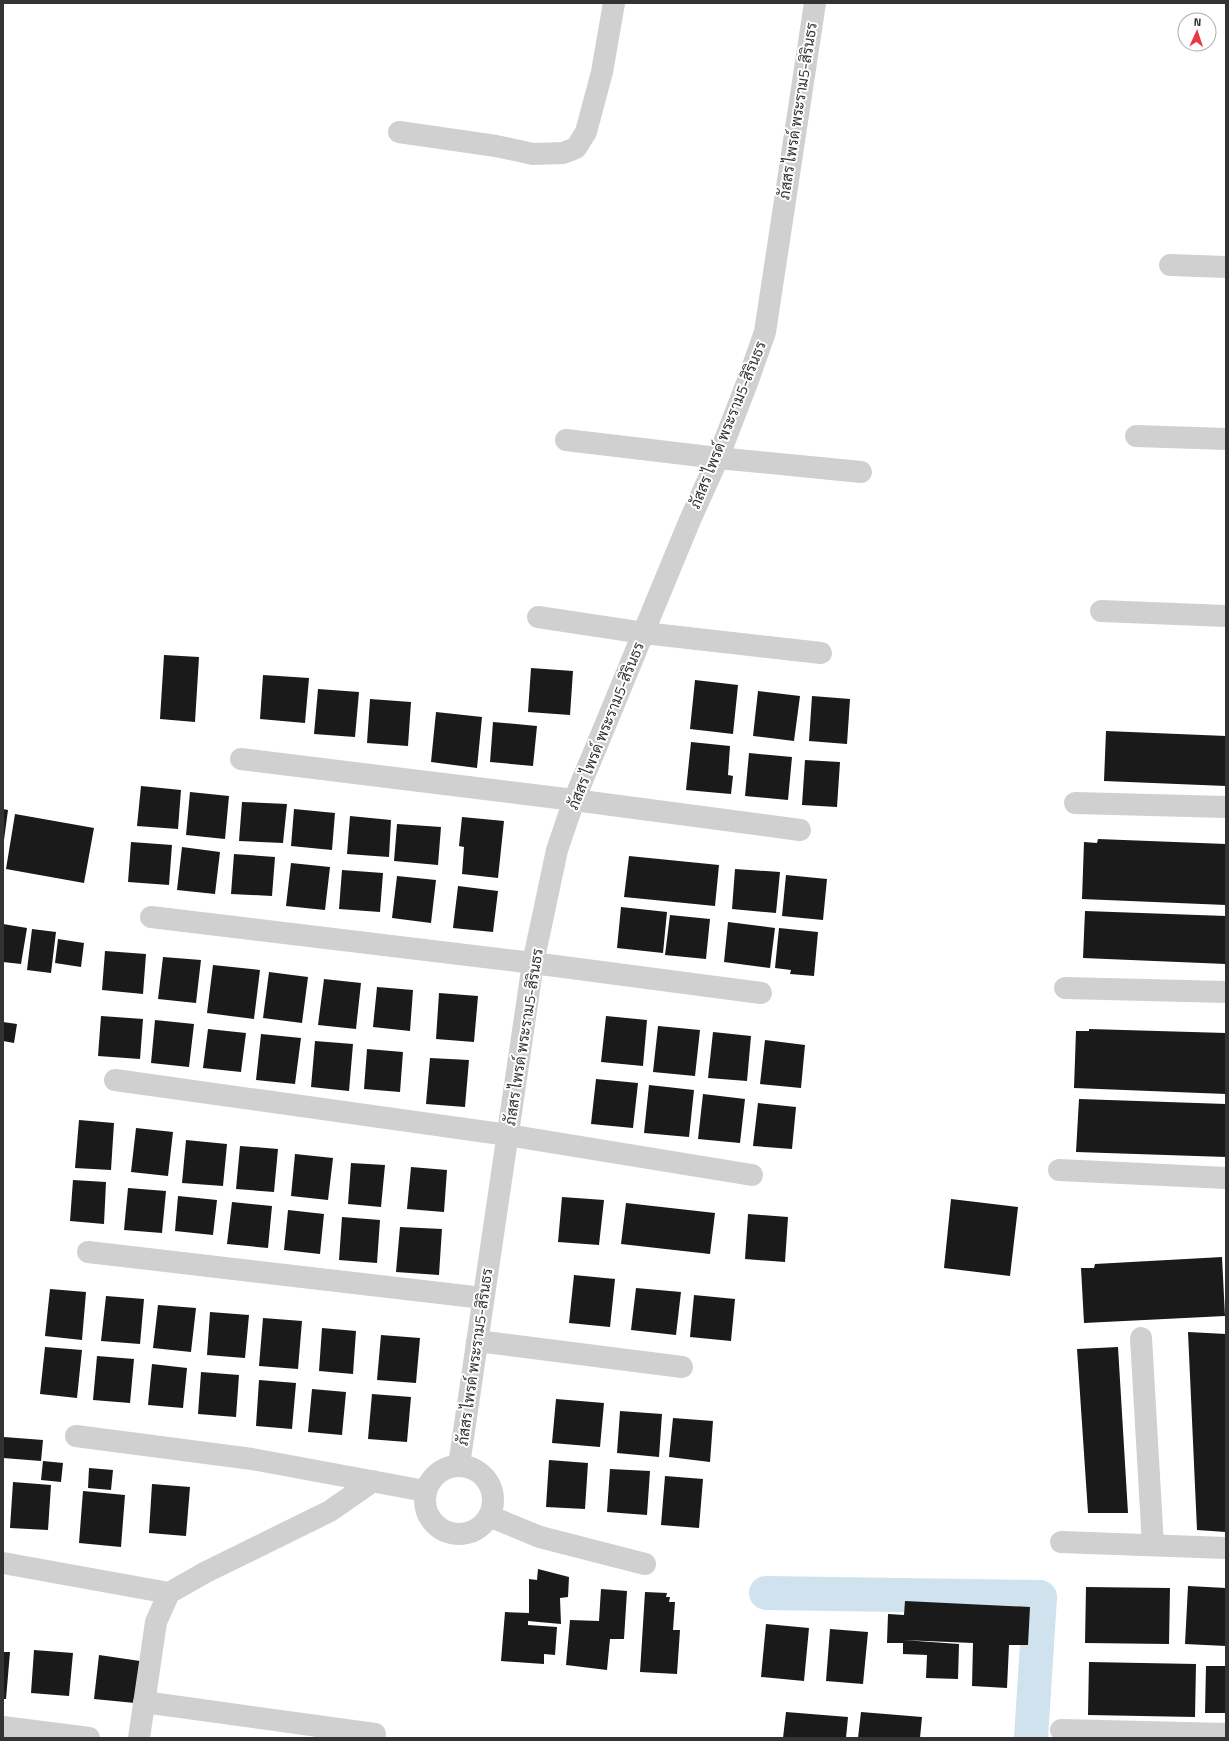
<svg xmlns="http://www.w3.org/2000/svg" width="1229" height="1741" viewBox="0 0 1229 1741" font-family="'Titillium Web',Sarabun,sans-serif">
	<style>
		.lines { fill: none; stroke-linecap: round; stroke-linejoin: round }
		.canal { stroke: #cfe2ee; stroke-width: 34 }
		.building { fill: #1a1a1a }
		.street { stroke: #d0d0d0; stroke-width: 22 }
		.labels { text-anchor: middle; stroke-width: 4; stroke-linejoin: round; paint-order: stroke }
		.street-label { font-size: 15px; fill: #333; stroke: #fff }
	</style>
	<rect width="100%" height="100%" fill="#fff"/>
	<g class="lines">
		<path class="canal" d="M766 1593 1040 1597 1031 1738"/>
	</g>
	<path class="building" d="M164 655 199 657 195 722 160 719Z
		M531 668 573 671 570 715 528 712Z
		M263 675 309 678 305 723 260 719Z
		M695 680 738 685 733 734 690 729Z
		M318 689 359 692 355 737 314 734Z
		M758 691 800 696 794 741 753 736Z
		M812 696 850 699 847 744 809 741Z
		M370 699 411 702 408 746 367 743Z
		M436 712 482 717 477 768 431 762Z
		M493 722 537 726 533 766 490 762Z
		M1106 731 1226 736V786L1104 781Z
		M691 742 730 746 728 775 733 776 731 794 686 790Z
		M749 753 792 757 788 800 745 796Z
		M805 760 840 762 837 807 802 805Z
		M141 786 181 790 178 829 137 826Z
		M190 792 229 796 225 839 186 835Z
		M242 802 287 804 283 843 239 841Z
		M3 809 8 810 4 840H3Z
		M294 809 335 813 332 850 291 846Z
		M15 814 94 828 84 883 6 869Z
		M350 816 391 820 389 857 347 854Z
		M462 817 504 821 498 878 462 874 464 847 459 846Z
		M397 824 441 827 438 865 394 861Z
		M1098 839 1226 844V905L1082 899 1084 842 1097 843Z
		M131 842 172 845 169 885 128 882Z
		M182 847 220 852 215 894 177 890Z
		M234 854 275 857 272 896 231 894Z
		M629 856 719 865 715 906 624 897Z
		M291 863 330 867 325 910 286 906Z
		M735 869 780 872 776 913 732 909Z
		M342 870 383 873 380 912 339 909Z
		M786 875 827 879 823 920 782 916Z
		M397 876 436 880 431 923 392 918Z
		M458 886 498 891 493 932 453 928Z
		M621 907 667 912 663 953 617 948Z
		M1085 911 1226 916V964L1083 958Z
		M670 915 710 919 706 959 665 955Z
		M728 922 775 928 770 968 724 962Z
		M3 924 27 928 21 964 3 962Z
		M779 928 818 932 814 976 790 974 791 970 775 968Z
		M32 929 56 932 51 973 27 970Z
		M58 939 84 943 81 967 55 963Z
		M105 951 146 954 143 994 102 990Z
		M163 957 201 960 196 1003 158 999Z
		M213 965 260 970 254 1019 207 1013Z
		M269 972 308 977 302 1023 263 1018Z
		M324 979 361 983 356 1029 318 1025Z
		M377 987 413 990 410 1031 373 1027Z
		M439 993 478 996 474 1042 436 1039Z
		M101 1016 143 1019 140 1059 98 1056Z
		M606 1016 647 1020 643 1066 601 1062Z
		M155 1020 194 1024 189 1067 151 1063Z
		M3 1022 17 1024 14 1043 3 1041Z
		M658 1026 700 1030 695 1076 653 1072Z
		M208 1029 246 1033 241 1072 203 1068Z
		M1089 1029 1226 1033V1094L1074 1088 1076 1031H1089Z
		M713 1032 751 1036 747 1081 708 1078Z
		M261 1034 301 1038 295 1084 256 1080Z
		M765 1040 805 1045 801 1088 760 1084Z
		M315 1041 353 1044 349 1091 311 1087Z
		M367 1049 403 1052 400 1092 364 1089Z
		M430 1058 469 1060 465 1107 426 1104Z
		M596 1079 638 1083 633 1128 591 1124Z
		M649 1085 694 1090 689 1137 644 1133Z
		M703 1094 745 1099 740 1143 698 1139Z
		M1079 1099 1226 1104V1157L1076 1152Z
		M758 1103 796 1107 792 1149 753 1146Z
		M79 1120 114 1123 111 1170 75 1168Z
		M136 1128 173 1132 168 1176 131 1172Z
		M186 1140 227 1144 223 1186 182 1183Z
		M240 1146 278 1149 274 1192 236 1189Z
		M295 1154 333 1158 328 1200 291 1196Z
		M351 1163 385 1165 381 1207 348 1204Z
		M411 1167 447 1170 444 1212 407 1209Z
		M73 1180 106 1182 104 1224 70 1221Z
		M128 1188 166 1191 162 1233 124 1230Z
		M178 1196 217 1200 213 1235 175 1231Z
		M562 1197 604 1200 599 1245 558 1242Z
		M951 1199 1018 1207 1010 1276 944 1268Z
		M232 1202 272 1206 268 1248 227 1244Z
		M626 1203 715 1213 710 1254 621 1244Z
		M288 1210 324 1214 320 1254 284 1250Z
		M748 1214 788 1217 785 1262 745 1259Z
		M342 1217 380 1220 377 1263 339 1260Z
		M400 1227 442 1229 439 1275 396 1272Z
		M1222 1257 1225 1316 1084 1323 1081 1268H1094L1095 1264Z
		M574 1275 615 1279 610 1327 569 1323Z
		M636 1288 681 1292 676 1335 631 1330Z
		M50 1289 86 1292 82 1340 45 1336Z
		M694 1295 735 1299 731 1341 690 1337Z
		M106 1296 144 1299 140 1344 101 1341Z
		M158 1305 196 1308 191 1352 153 1348Z
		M210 1312 249 1315 245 1358 207 1355Z
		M263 1318 302 1321 298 1369 259 1366Z
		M322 1328 356 1331 353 1374 319 1371Z
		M1188 1332 1226 1334V1532L1197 1530Z
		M381 1335 420 1338 416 1383 377 1380Z
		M45 1347 82 1350 77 1398 40 1394Z
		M1118 1347 1128 1513H1088L1077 1349Z
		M97 1356 134 1359 130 1403 93 1400Z
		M152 1364 187 1368 183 1408 148 1405Z
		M201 1372 239 1375 236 1417 198 1414Z
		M259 1380 296 1383 292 1429 256 1426Z
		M312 1389 346 1392 342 1435 308 1432Z
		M372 1394 411 1397 407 1442 368 1439Z
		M556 1399 604 1403 600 1447 552 1443Z
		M620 1411 662 1414 659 1457 617 1453Z
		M673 1418 713 1421 710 1462 669 1457Z
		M4 1437 43 1440 41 1461 3 1458Z
		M549 1460 588 1463 585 1509 546 1507Z
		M43 1461 63 1463 61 1482 41 1480Z
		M89 1468 113 1470 111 1490 88 1488Z
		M610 1469 650 1471 647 1515 607 1512Z
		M665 1476 703 1479 699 1528 661 1525Z
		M13 1482 51 1485 48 1530 10 1528Z
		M152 1484 190 1487 186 1536 149 1533Z
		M83 1491 125 1495 121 1547 79 1543Z
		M538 1569 569 1577 568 1597 560 1598 561 1624 528 1621V1625L557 1627 555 1655 544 1654V1664L501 1661 505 1612 529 1613V1579L537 1580Z
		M1188 1586 1226 1588V1646L1185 1644Z
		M1086 1587 1170 1588 1169 1644 1085 1643Z
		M601 1589 627 1591 624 1639H610L607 1670 566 1665 570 1620 599 1621Z
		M645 1592 667 1593 666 1597H670L669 1602H675L673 1630H680L677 1674 640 1672Z
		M905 1601 1030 1607 1028 1645H1009L1007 1688 972 1686 973 1643 903 1640 959 1644 958 1679 926 1678 927 1655 903 1654V1643H887L888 1614 904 1615Z
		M766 1624 809 1628 804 1681 761 1677Z
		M830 1629 868 1632 863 1684 826 1681Z
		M34 1650 73 1653 69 1696 31 1693Z
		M3 1652H10L6 1699H3Z
		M99 1655 140 1661 135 1703 94 1699Z
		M1089 1662 1196 1664 1195 1717 1088 1715Z
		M1206 1666H1226V1713H1205Z
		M786 1712 848 1717 846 1738H783Z
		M861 1712 922 1717 920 1738H858Z"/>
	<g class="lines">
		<path class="street" d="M399 132 496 146 533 154 563 153 576 148 586 132 602 72 614 3
			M1170 265 1226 267
			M1136 436 1226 439
			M566 440 718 458 861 472
			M1101 611 1226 616
			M538 617 644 633 821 653
			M241 759 574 800 800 830
			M1075 803 1226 807
			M151 917 533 963 761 993
			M1065 988 1226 992
			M115 1080 508 1135 752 1175
			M1059 1170 1226 1178
			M88 1252 483 1298
			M1141 1338 1153 1545
			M477 1341 682 1367
			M76 1436 252 1459 425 1491
			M459 1465 533 963 557 850 574 800 597 745 690 520 718 458 747 383 765 332 815 3
			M425 1500a34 34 0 1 1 68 0a34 34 0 1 1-68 0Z
			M489 1516 540 1537 645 1564
			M1061 1542 1226 1548
			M3 1563 169 1593
			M144 1702 375 1734
			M3 1727 89 1738
			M1061 1730 1226 1734
			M139 1738 156 1622 169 1593 206 1572 330 1511 373 1481"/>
	</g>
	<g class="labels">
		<g class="street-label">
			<text transform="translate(798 111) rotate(-81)" y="5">ภัสสร ไพรด์ พระราม5-สิรินธร</text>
			<text transform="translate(728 425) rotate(-68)" y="5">ภัสสร ไพรด์ พระราม5-สิรินธร</text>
			<text transform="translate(606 726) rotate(-68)" y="5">ภัสสร ไพรด์ พระราม5-สิรินธร</text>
			<text transform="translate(524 1037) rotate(-81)" y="5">ภัสสร ไพรด์ พระราม5-สิรินธร</text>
			<text transform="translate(475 1357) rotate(-82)" y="5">ภัสสร ไพรด์ พระราม5-สิรินธร</text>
		</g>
	</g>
	<rect width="1229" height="1741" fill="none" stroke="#333333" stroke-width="8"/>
	<g transform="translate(1197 32) rotate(3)"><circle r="19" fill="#ffffff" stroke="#adadad"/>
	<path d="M0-3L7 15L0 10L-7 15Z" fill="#e63946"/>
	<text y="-6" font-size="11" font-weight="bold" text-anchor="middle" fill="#333333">N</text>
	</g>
</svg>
